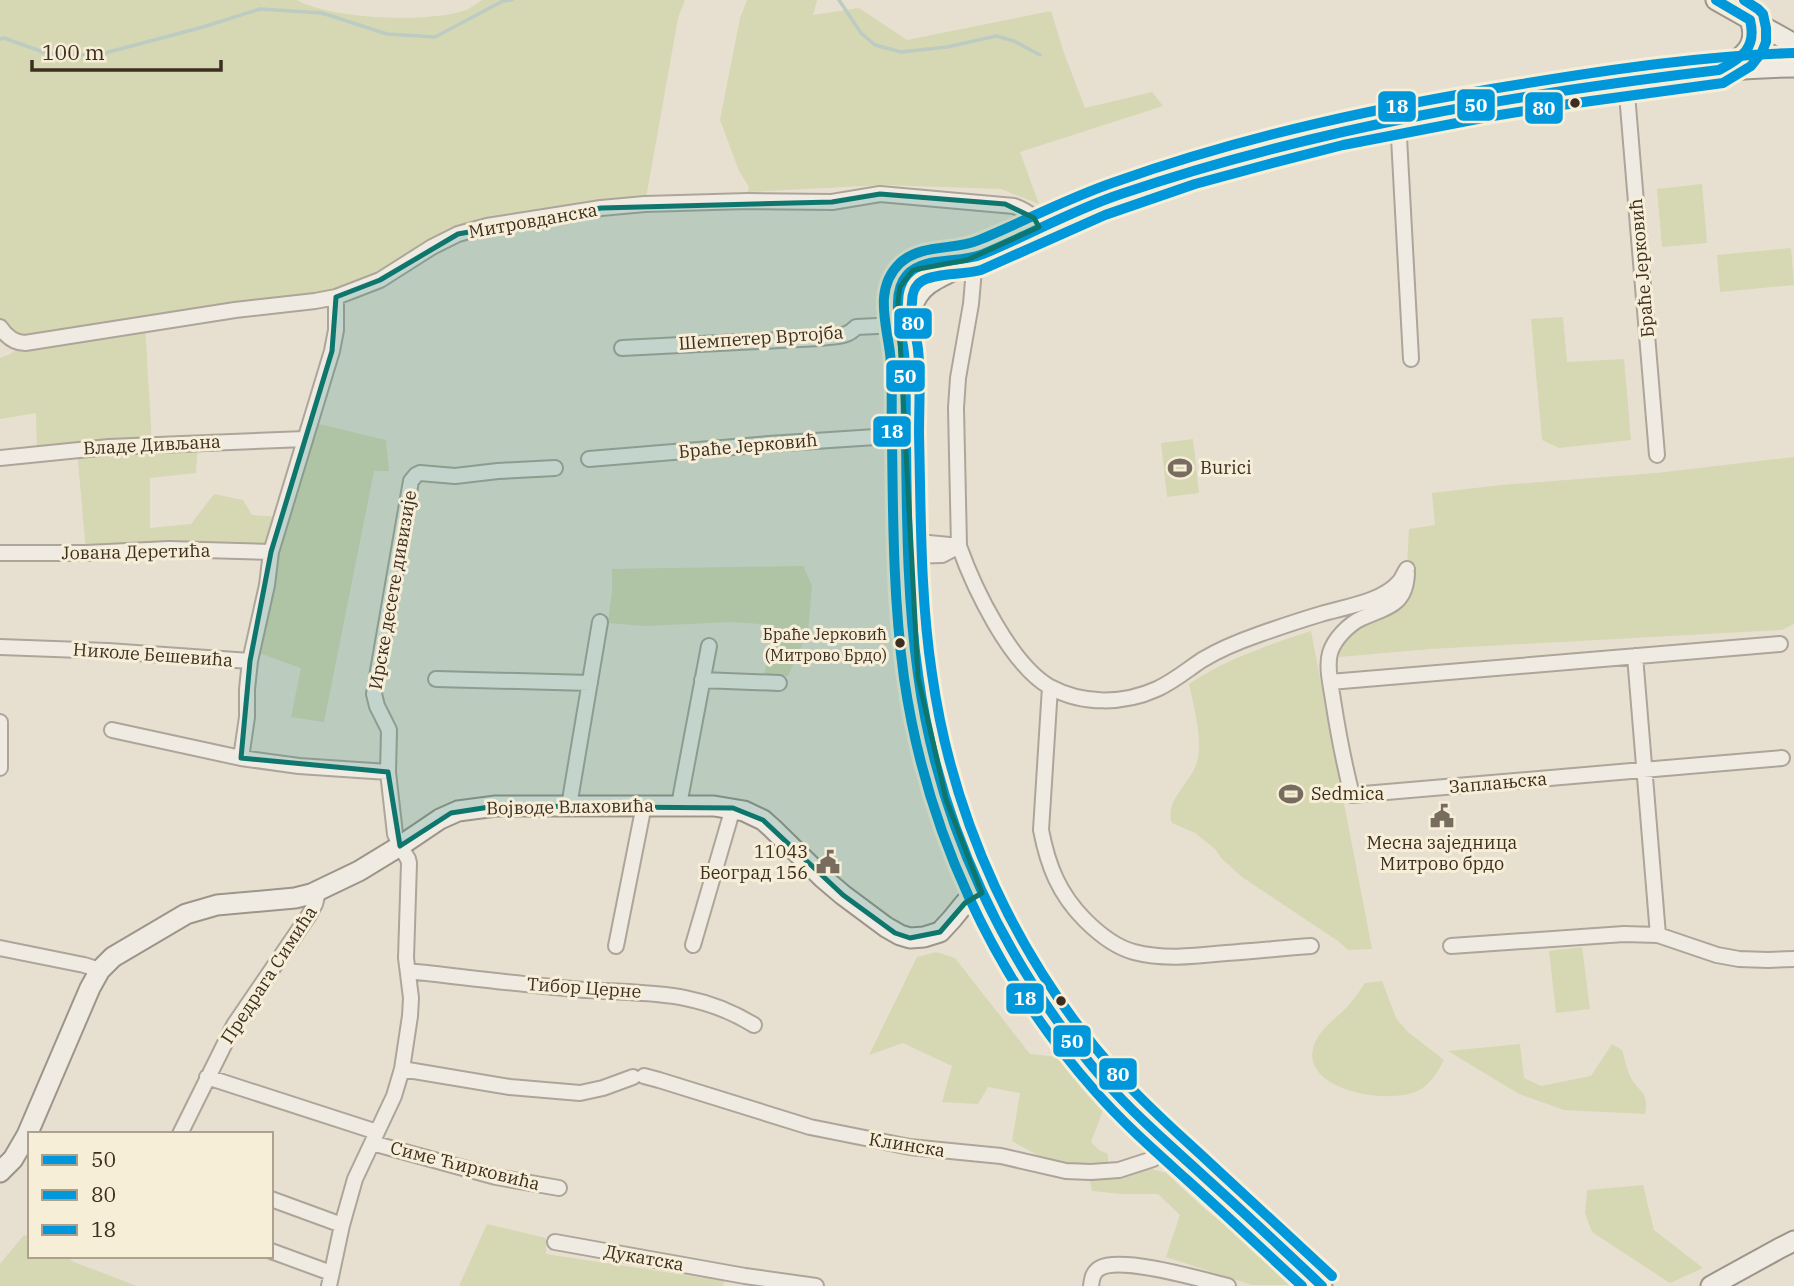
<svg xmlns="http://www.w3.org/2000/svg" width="1794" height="1286" viewBox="0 0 1794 1286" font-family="'IBM Plex Serif',serif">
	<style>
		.green { fill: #d6d7b3 }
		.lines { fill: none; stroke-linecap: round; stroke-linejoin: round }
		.stream { stroke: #bcccc2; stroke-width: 3.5 }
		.street-casing { stroke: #ada599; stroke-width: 18 }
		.secondary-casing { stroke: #9c958a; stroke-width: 23 }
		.street { stroke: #efebe3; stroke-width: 14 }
		.secondary { stroke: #efebe3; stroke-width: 19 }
		.bus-1-casing { stroke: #f7eed8; stroke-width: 16 }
		.bus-2-casing { stroke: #f7eed8; stroke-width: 16 }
		.bus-3-casing { stroke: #f7eed8; stroke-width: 16 }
		.bus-1 { stroke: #0098da; stroke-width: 10 }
		.bus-2 { stroke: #0098da; stroke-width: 10 }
		.bus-3 { stroke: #0098da; stroke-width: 10 }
		.marked { fill: #0f766e; fill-opacity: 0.2; stroke: #0f766e; stroke-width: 5; stroke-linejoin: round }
		.bus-dot { fill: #3d2e20; stroke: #f7eed8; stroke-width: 2.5 }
		.labels { text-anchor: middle; stroke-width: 6; stroke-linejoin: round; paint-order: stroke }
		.bus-label { font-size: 16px; fill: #3d2e20; stroke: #f7eed8; text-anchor: end }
		.street-label { font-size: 18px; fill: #3d2e20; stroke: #f7eed8 }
		.poi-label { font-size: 18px; fill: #3d2e20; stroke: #f7eed8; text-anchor: start }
		.line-badge { stroke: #f7eed8; stroke-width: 2.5 }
		.badge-label { font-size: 19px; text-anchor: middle; font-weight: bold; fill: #fff }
	</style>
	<rect width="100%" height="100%" fill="#e7e0d1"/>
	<path class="green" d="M0 0H297C330 19 426 23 463 11 470 9 476 4 482 0H685L678 18 645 204 487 226 365 287 145 324 152 444 198 442 196 473 150 478V528L191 524 214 494 243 500 252 515 281 517 310 422 386 440 389 471H374L324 722 291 717 301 668 253 651 271 552 86 553 77 449 37 454 36 413 0 419V358L10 354 24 344 0 327Z
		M747 0H817L813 15 859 8 907 40 1051 11 1064 53 1085 108 1152 92 1163 106 1020 152 1039 204 1001 189 884 185 748 192 749 187 739 171 720 120 740 18Z
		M1765 35 1794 48V59H1759L1763 48Z
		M1702 184 1707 243 1662 247 1657 189Z
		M1791 248 1794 285 1720 292 1717 255Z
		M1563 317 1567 362 1624 359 1631 440 1559 448 1542 440 1531 319Z
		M1193 439 1199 493 1167 497 1161 443Z
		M1794 457V624L1782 630 1431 649 1339 657V645L1406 583 1409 529 1435 525 1432 493 1501 485 1656 473Z
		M803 566 812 585 808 632 788 676H764L775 625 731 622 645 626 608 623 612 591V569Z
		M1311 631 1372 949 1348 950 1338 941 1242 877 1222 859 1215 849 1195 833 1172 823C1164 802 1189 784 1196 765 1204 743 1194 707 1189 684 1226 659 1268 645 1311 631Z
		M1582 947 1590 1009 1556 1013 1549 951Z
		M936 952 955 958 1030 1054 1059 1057 1103 1110 1091 1142 1099 1150 1108 1154V1165L1050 1162 1012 1141 1020 1093 988 1087 978 1104 942 1102 952 1066 903 1043 869 1055 917 957Z
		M1382 981 1396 1018 1408 1032 1444 1060C1438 1071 1432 1082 1421 1089 1393 1107 1298 1091 1314 1045 1320 1028 1338 1017 1349 1005 1355 998 1360 990 1365 983Z
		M1520 1044 1524 1078 1541 1086 1591 1076 1612 1044 1622 1050C1625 1059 1627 1070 1631 1078 1641 1095 1649 1091 1645 1114L1564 1110 1519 1094 1448 1051Z
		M1145 1167 1166 1173 1207 1211 1244 1238 1290 1280 1289 1285H1252L1166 1257 1180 1215 1158 1194H1122L1092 1191 1090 1181Z
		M1643 1185 1654 1230 1703 1268 1670 1283 1592 1232 1585 1213 1587 1190Z
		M487 1224 546 1238V1254L724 1281 723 1286H459Z
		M24 1235 30 1237V1256H64L74 1262 137 1286H0V1264Z"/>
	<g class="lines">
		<path class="stream" d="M839 0 861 33 875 45 901 52 947 47 996 36 1014 41 1040 55
			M0 39 4 38 43 52 71 56 105 53 203 27 260 9 322 13 387 34 435 37 503 1 512 0"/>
		<g class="street-casing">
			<path id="street" d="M1626 82 1657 455
				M1398 119 1411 359
				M975 258 971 304 958 378 956 408 959 546C974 588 1010 664 1050 687 1083 705 1124 704 1157 689 1174 681 1187 670 1202 660 1220 649 1240 641 1260 634 1280 627 1301 620 1321 614 1344 607 1382 602 1399 582 1402 579 1404 573 1407 569
				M0 327C6 336 14 343 25 343L235 310 315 301 336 297 380 280 432 247 458 234 487 226 601 208 645 204 748 201 832 202 880 194 1014 206C1027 211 1033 215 1039 227
				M622 348 820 338C833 336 847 338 856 327L899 325
				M0 458 109 447 305 439
				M589 459 769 444 906 435
				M909 541 959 546
				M0 553H86L169 549 271 552
				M909 556 942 555 959 546
				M1407 573C1406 606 1386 607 1362 618 1349 624 1334 639 1330 653 1326 667 1331 686 1333 700 1338 732 1344 764 1352 795L1782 758
				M0 647 108 651 250 661
				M1635 656 1658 935
				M436 679 590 683
				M702 680 779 683
				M1330 682 1780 644
				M1050 687 1041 830C1048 866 1059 894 1085 920 1099 934 1115 947 1134 952 1164 960 1196 956 1226 953 1254 951 1283 948 1311 946
				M0 722V768
				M112 730 241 758 299 766 388 772
				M241 758 247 717V689L250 661 267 585 271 552 332 351 336 330V297
				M679 805 709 646
				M569 806 600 622
				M693 945 733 808
				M616 946 644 805
				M1451 946 1624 934 1658 935 1717 955 1739 959 1768 960 1794 959
				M0 948 84 965 100 970
				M408 971C463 977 518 984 573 989 641 995 692 987 754 1025
				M402 1069 510 1087 580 1093 603 1088 633 1077
				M644 1076 659 1080 810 1127 910 1147 1001 1156 1066 1171 1091 1172 1119 1170 1153 1159 1171 1147
				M207 1077 377 1132
				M180 1134 234 1025 309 915 315 904 318 892
				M372 1143 496 1177 559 1188
				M271 1199 342 1225
				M555 1242 745 1276 816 1286
				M271 1251 331 1273
				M329 1286 342 1225 355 1179 394 1096 402 1069 410 1016 411 998 406 958 409 863 408 859 400 846 395 834 388 772 389 730 377 706 374 694 411 481 416 475 420 473 455 476 498 471 555 468
				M1091 1286C1092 1278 1093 1272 1100 1268 1122 1256 1203 1280 1228 1286"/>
		</g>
		<g class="secondary-casing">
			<path id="secondary" d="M1716 0 1794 44
				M1721 70C1742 58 1760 46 1750 20
				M907 332C910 310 914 291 935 280 945 274 955 271 964 263
				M0 1172 13 1159 27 1135 90 988 100 970 113 957 186 914 217 905 295 898 311 894 359 871 400 846 440 819 458 811 496 806H714L744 811 763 820 772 828 823 878 843 895 886 927 900 935 910 938 924 937 940 932 952 919 965 903 982 893
				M1322 1286C1285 1251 1248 1217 1211 1183 1175 1150 1139 1118 1106 1082 1006 972 938 823 918 676 904 569 907 460 904 352 900 329 890 295 907 276 923 256 955 266 976 257 1023 237 1068 213 1117 196 1246 149 1381 121 1516 99 1608 84 1701 68 1794 67
				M1711 1286 1780 1248 1794 1241"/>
		</g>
		<use href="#street" class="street"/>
		<use href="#secondary" class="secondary"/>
		<g class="bus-1-casing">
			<path id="bus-1" d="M1322 1286C1281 1247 1239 1208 1197 1170 1165 1141 1132 1112 1103 1079 1005 965 938 824 918 674 907 598 907 520 906 443 905 414 907 383 904 353 902 336 897 320 898 303 898 294 900 283 907 275 923 256 960 264 983 254 1029 235 1073 210 1121 194 1315 128 1516 94 1719 70 1742 58 1757 48 1750 20L1716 0"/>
		</g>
		<g class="bus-2-casing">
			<path id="bus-2" d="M1332 1276C1292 1239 1252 1202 1212 1165 1180 1135 1146 1106 1117 1073 1018 962 953 822 932 674 920 595 921 514 919 434 919 406 921 377 918 349 916 333 910 318 912 302 912 294 915 285 922 281 935 273 964 275 981 270L1105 215 1195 184 1269 164 1343 145 1493 116 1569 104 1723 83 1751 66 1762 52 1766 42V28L1763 14 1758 9 1744 0"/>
		</g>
		<g class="bus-3-casing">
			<path id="bus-3" d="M1302 1286C1263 1250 1225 1214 1186 1179 1155 1151 1123 1123 1095 1091 993 976 926 830 904 678 893 598 893 517 892 437 891 409 893 380 890 353 886 322 874 288 900 263 922 243 954 251 979 240 1025 221 1068 198 1115 182 1247 135 1384 106 1522 84 1613 69 1702 56 1794 53"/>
		</g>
		<use href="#bus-1" class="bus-1"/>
		<use href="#bus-2" class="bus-2"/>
		<use href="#bus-3" class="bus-3"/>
	</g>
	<path class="marked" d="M880 194 1005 204 1034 218 1039 227 967 260 913 270 900 287 898 302 918 677 946 799 982 893 965 903 940 932 910 938 895 933 843 895 763 820 733 808 496 806 451 813 400 846 388 772 241 758 250 661 271 552 332 351 336 297 380 280 458 234 601 208 832 202Z"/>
	<defs>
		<g id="stadium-bare" transform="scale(1.89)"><path d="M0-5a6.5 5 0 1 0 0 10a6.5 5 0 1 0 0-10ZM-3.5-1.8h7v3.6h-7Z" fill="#786c5e" stroke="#f7eed8" stroke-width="2.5" paint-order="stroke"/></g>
		<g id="civic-bare" transform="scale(1.89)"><path d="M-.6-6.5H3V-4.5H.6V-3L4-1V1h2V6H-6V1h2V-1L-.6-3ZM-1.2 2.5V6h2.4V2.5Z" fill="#786c5e" stroke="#f7eed8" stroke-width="2.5" paint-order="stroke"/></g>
	</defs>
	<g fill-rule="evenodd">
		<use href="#stadium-bare" x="1180" y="468"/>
		<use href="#stadium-bare" x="1291" y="794"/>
		<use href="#civic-bare" x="1442" y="816"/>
		<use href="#civic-bare" x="828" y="862"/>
	</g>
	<g class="bus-dot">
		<circle cx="1575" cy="103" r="6"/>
		<circle cx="900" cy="643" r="6"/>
		<circle cx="1061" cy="1001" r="6"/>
	</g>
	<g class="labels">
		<g class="bus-label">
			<text x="887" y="640">Браће Јерковић<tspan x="887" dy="21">(Митрово Брдо)</tspan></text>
		</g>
		<g class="street-label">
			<text transform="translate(533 221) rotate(-10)" y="6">Митровданска</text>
			<text transform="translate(1642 268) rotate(-95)" y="6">Браће Јерковић</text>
			<text transform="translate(761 338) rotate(-4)" y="6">Шемпетер Вртојба</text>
			<text transform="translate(152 445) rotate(-3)" y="6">Владе Дивљана</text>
			<text transform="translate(748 446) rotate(-5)" y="6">Браће Јерковић</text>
			<text transform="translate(136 552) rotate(-1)" y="6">Јована Деретића</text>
			<text transform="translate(393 590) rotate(-80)" y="6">Ирске десете дивизије</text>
			<text transform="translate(153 655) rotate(4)" y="6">Николе Бешевића</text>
			<text transform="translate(1498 783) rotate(-5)" y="6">Заплањска</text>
			<text transform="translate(570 807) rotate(-1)" y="6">Војводе Влаховића</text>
			<text transform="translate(269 975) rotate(-57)" y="6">Предрага Симића</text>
			<text transform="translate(584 988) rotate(4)" y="6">Тибор Церне</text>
			<text transform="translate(907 1145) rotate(9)" y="6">Клинска</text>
			<text transform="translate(465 1166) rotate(14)" y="6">Симе Ћирковића</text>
			<text transform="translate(644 1258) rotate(10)" y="6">Дукатска</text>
		</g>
		<g class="poi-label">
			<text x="1200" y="474">Burici</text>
			<text x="1311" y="800">Sedmica</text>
			<text x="1442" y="849" text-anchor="middle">Месна заједница<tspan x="1442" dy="21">Митрово брдо</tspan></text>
			<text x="808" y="858" text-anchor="end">11043<tspan x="808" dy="21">Београд 156</tspan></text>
		</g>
	</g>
	<g class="line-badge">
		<rect x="1456" y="88" width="40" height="34" rx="7" fill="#0098da"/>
		<rect x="1377" y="90" width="40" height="33" rx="7" fill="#0098da"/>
		<rect x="1524" y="91" width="40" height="34" rx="7" fill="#0098da"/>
		<rect x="893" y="307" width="40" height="33" rx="7" fill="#0098da"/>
		<rect x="885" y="359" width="41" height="34" rx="7" fill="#0098da"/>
		<rect x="872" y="415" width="40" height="33" rx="7" fill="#0098da"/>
		<rect x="1005" y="982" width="40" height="33" rx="7" fill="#0098da"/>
		<rect x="1052" y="1024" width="40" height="34" rx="7" fill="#0098da"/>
		<rect x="1098" y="1057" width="40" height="34" rx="7" fill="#0098da"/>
	</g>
	<g class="badge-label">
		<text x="1476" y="112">50</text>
		<text x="1397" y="113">18</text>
		<text x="1544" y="115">80</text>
		<text x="913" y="330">80</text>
		<text x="905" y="383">50</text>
		<text x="892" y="438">18</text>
		<text x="1025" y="1005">18</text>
		<text x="1072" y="1048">50</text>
		<text x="1118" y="1081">80</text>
	</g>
	<rect x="28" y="1132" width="245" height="126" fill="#f7eed8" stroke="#ada18e" stroke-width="2"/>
	<rect x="42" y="1155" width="35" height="10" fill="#0098da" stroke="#ada18e" stroke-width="2"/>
	<text x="91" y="1167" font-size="21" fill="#3d2e20">50</text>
	<rect x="42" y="1190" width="35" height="10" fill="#0098da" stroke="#ada18e" stroke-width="2"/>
	<text x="91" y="1202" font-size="21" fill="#3d2e20">80</text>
	<rect x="42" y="1225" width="35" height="10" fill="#0098da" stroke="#ada18e" stroke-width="2"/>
	<text x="91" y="1237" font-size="21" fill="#3d2e20">18</text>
	<path d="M32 60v10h189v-10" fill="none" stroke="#3d2e20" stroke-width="3.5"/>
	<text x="42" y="60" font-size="21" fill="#3d2e20" stroke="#f7eed8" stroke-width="5" paint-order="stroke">100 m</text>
</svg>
